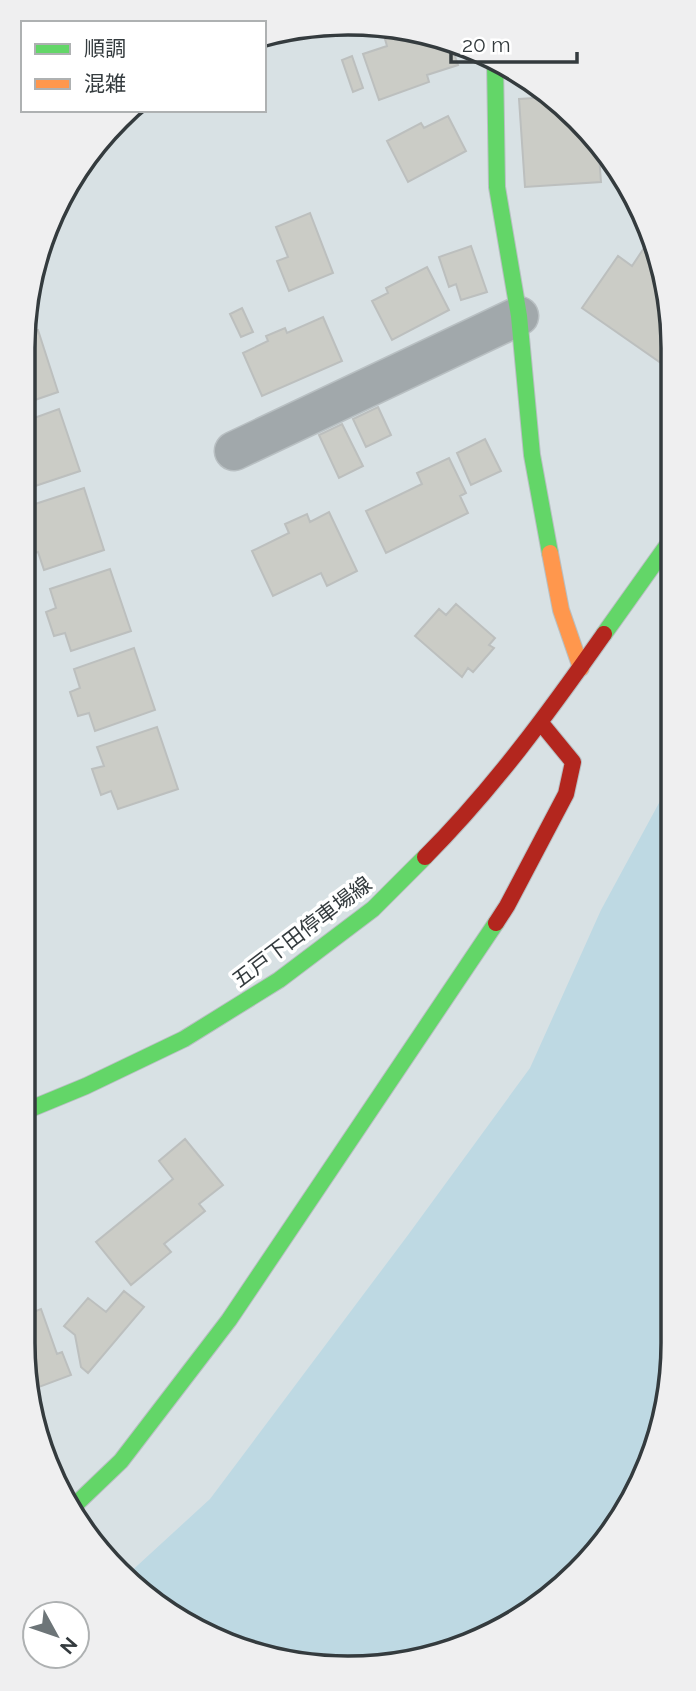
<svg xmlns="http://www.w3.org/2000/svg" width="696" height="1691" viewBox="0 0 696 1691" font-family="Raleway,'Noto Sans JP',sans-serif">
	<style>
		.green { fill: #bed9e3 }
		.building { fill: #cbccc6; stroke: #bcbfbe; stroke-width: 2 }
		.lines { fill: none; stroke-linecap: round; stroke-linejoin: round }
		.street-casing { stroke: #b8bfc2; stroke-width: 41 }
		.fast-casing { stroke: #b8bfc2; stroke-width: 18 }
		.slow-casing { stroke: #b8bfc2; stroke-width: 18 }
		.jam-casing { stroke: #b8bfc2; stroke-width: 18 }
		.street { stroke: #a1a8ab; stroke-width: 38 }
		.fast { stroke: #63d668; stroke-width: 16 }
		.slow { stroke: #ff974d; stroke-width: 16 }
		.jam { stroke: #b3261e; stroke-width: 16 }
		.labels { text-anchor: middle; stroke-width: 7; stroke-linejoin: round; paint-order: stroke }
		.street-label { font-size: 21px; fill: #343b3e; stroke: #fff }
		.rim { fill: none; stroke: #343b3e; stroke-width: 3.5 }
	</style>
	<rect width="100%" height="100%" fill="#d8e1e4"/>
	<path class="green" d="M672 779 673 1343 656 1447 606 1541 511 1624 412 1662 305 1665 186 1625 126 1576 210 1499 408 1235 530 1068 601 910Z"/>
	<path class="building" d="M401 33 430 37 431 40 437 38 449 39 458 65 427 75 429 82 379 100 363 54 387 46 385 39Z
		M352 56 363 88 353 92 342 60Z
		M551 97 593 134 598 142 601 182 525 187 519 99Z
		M448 116 466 151 408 182 387 141 421 123 424 128Z
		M310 213 333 273 289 291 277 261 288 257 276 227Z
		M650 239 670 305 671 370 582 308 618 256 632 266Z
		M471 246 487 292 461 300 456 284 449 287 439 257Z
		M427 267 449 310 392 340 372 301 388 293 386 288Z
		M242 308 253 332 241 337 230 314Z
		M323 317 342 361 262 396 243 353 268 341 266 336 285 328 287 333Z
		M38 330 58 392 23 404V348L25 334Z
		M378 407 391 435 366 447 353 419Z
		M59 409 80 471 23 490V422Z
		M342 424 363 466 339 478 319 435Z
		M485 439 501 471 471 485 457 453Z
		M449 458 466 493 460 496 468 513 386 553 366 511 422 484 417 473Z
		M84 488 104 550 44 570 38 552 27 555 23 542V529L30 527 23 508Z
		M329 512 357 571 327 586 321 573 273 596 252 551 289 533 285 524 307 514 310 522Z
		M110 569 131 631 71 651 65 633 54 636 46 612 56 608 50 589Z
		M456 604 495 638 489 645 494 648 473 672 468 668 462 677 415 636 439 609 446 615Z
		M134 648 155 710 95 731 89 713 78 716 70 692 80 688 74 669Z
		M157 727 178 789 118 809 111 791 101 795 92 769 104 766 97 747Z
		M185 1139 223 1185 199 1204 205 1211 164 1244 171 1252 131 1285 96 1242 173 1179 159 1161Z
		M124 1291 144 1307 88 1373 81 1367 75 1335 64 1326 88 1298 106 1312Z
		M41 1309 57 1354 62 1352 71 1375 31 1390 23 1343V1316Z"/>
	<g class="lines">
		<g class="street-casing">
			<path id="street" d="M234 451 519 316"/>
		</g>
		<g class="fast-casing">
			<path id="fast" d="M495 61 497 187 519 316 532 455 550 553
				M604 634 671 540
				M23 1112 86 1086 184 1039 279 980 373 909 425 857
				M74 1506 121 1461 229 1320 496 923"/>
		</g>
		<g class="slow-casing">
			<path id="slow" d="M550 553 561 610 581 668"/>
		</g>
		<g class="jam-casing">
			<path id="jam" d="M425 857C493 789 549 712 604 634
				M496 923 507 906 566 794 573 762 541 723"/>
		</g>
		<use href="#street" class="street"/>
		<use href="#fast" class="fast"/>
		<use href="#slow" class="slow"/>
		<use href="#jam" class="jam"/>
	</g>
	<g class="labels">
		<g class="street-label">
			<text transform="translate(302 932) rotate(-37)" y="7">五戸下田停車場線</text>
		</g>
	</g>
	<path d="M0 0H696V1691H0ZM348 35H348A313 313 0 0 1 661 348V1343A313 313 0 0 1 348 1656H348A313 313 0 0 1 35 1343V348A313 313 0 0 1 348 35Z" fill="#efeff0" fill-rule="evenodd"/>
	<path class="rim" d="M348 35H348A313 313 0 0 1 661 348V1343A313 313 0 0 1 348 1656H348A313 313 0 0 1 35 1343V348A313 313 0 0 1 348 35Z"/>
	<rect x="21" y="21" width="245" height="91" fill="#ffffff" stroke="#aeb1b2" stroke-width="2"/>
	<rect x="35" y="44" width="35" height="10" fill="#63d668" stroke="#aeb1b2" stroke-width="2"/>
	<text x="84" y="56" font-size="21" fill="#343b3e">順調</text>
	<rect x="35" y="79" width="35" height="10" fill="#ff974d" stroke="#aeb1b2" stroke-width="2"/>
	<text x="84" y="91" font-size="21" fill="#343b3e">混雑</text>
	<g transform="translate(56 1635) rotate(130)"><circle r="33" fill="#ffffff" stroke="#aeb1b2" stroke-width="2"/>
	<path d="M0-5L12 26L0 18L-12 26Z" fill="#6d7578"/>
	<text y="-10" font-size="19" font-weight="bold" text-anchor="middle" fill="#343b3e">N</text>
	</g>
	<path d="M451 52v10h126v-10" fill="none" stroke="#343b3e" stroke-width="3.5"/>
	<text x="462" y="52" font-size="21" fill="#343b3e" stroke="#ffffff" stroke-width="5" paint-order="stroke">20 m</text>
</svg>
